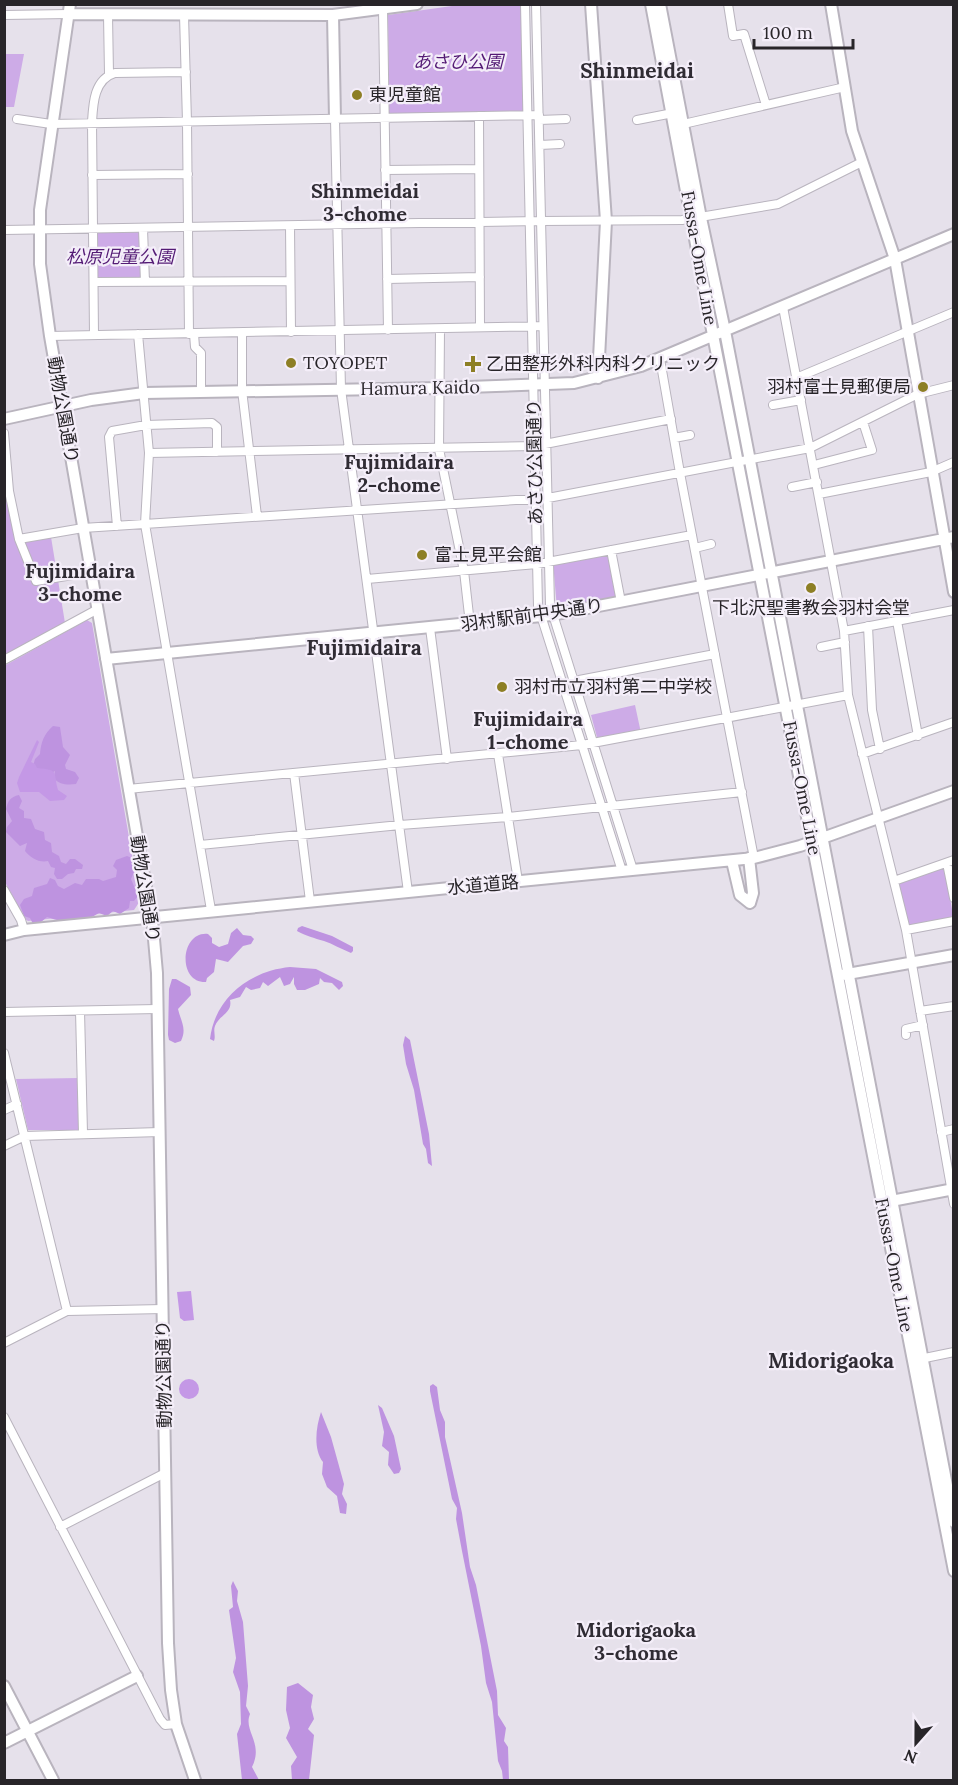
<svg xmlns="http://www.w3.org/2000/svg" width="958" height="1785" viewBox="0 0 958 1785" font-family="Lora,'Noto Sans JP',serif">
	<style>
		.green { fill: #cdabe7 }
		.forest { fill: #be93e0 }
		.water { fill: #c498e6 }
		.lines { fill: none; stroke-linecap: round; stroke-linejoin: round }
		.street-casing { stroke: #b9b4be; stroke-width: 10 }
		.secondary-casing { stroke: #b9b4be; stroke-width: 14 }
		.street { stroke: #fff; stroke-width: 8 }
		.secondary { stroke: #fff; stroke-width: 10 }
		.poi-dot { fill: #8d7f25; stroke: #f4eef9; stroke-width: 2 }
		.labels { text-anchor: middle; stroke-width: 4.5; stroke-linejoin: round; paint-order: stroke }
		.park-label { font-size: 18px; font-style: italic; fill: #541b75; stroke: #f4eef9 }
		.poi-label { font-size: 18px; fill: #282529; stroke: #f4eef9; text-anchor: start }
		.street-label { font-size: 18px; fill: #282529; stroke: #f4eef9 }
		.neighbourhood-label { font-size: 20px; font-weight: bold; fill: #302c34; stroke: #f4eef9 }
		.quarter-label { font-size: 21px; font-weight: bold; fill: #302c34; stroke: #f4eef9 }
	</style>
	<rect width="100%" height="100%" fill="#e6e1eb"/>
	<path class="green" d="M459 5H523L528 113 389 119 388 15Z
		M5 54H24L14 107H5Z
		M142 232 144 281H98L97 233Z
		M4 475 17 543 51 537 65 623 4 657Z
		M610 553 618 598 557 609 553 562Z
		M87 620 92 623 140 901 134 910 28 921 25 919 5 882 4 666Z
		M635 705 641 733 598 741 591 715Z
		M942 868 945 869 953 915 949 919 911 927 909 925 899 885 900 883Z
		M79 1078 80 1130H28L16 1079Z"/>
	<path class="forest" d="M53 726 60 727 63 747 70 755 65 765 66 769 75 772 79 778 76 784C68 785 59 785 54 778L55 771 48 775 33 766 35 759 40 754C41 742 44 734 53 726Z
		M19 795 22 801 19 808 24 811V818L31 819 35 829 44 832 45 840 51 843 52 852 59 856 61 862 66 864 70 859H75L83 865 82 869H76L74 873 68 874 62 879H57L54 874 55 868 51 867 48 861C39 863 31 858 25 851L27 843 20 846 6 832 7 827 12 821 6 809C8 801 10 797 19 795Z
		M127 856 132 858 134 872 131 879 138 896 134 901H130L129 908 120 914 113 911 107 916 99 913 92 917H85C76 925 58 921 47 917L40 923 33 924 30 918 24 916 20 905 24 899 32 896 34 888 47 884 50 878 55 880 58 886 64 889 75 883 82 885 86 879H99L103 881 116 877 117 870 113 866 116 860Z
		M302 926 332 936 353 947V951L351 953C341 949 333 944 324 941 314 938 306 936 297 931L298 928Z
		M237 928 243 935 251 936 254 939 251 944 243 946 228 962 216 959 214 972 207 978 206 982C177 983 180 931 208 934L212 938V943L219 947 228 944 231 933Z
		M290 967 316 969 342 982 343 986 339 990 332 983 324 982 320 978 319 984 305 990H297L294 984V977L290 984 284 986 280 977 268 986 263 982 260 988 251 990 246 987 240 997 230 1000C233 1013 219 1015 215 1026 213 1031 216 1036 214 1041L210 1039C215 997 250 971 290 967Z
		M172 979H176L190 987 191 995 178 1009C181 1022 187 1028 181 1041L175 1043 169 1040 168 1035 169 989Z
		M405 1036 410 1040 429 1134 432 1166 428 1163 426 1149 423 1144 414 1090 406 1064 403 1045Z
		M433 1384 437 1387 440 1410 445 1422V1437L462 1513 470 1567 476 1585 497 1691 498 1715 506 1728 504 1741 508 1747 509 1780H503L502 1771 498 1761 492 1702 486 1683 481 1646 462 1551 456 1519 457 1508 452 1499 430 1391V1386Z
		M378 1405 382 1408 394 1436 401 1469 399 1473 394 1474 388 1465 389 1452 382 1446 384 1432Z
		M321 1412 331 1437 344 1484 342 1494 347 1504 346 1514 340 1513 337 1496 327 1487 322 1474 323 1462C313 1449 316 1427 321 1412Z
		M233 1581 238 1591 237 1601 243 1622 248 1686 246 1706 250 1714C243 1731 264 1743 252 1767L259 1780H242L237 1734 241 1724 240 1692 233 1672 236 1658 229 1610 233 1607 231 1586Z
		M298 1683 313 1695 311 1707 314 1719 308 1729 314 1735 309 1780H292L291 1766 297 1757 286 1738 290 1728 286 1710 287 1687Z"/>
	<path class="water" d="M37 740 39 742 31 762 35 764 37 768C60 770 53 772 58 790L67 796 64 800 50 801 39 792H20L17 783 19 777Z
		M191 1291 194 1320 184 1321 180 1318 177 1292Z
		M179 1389a10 10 0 1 1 20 0a10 10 0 1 1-20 0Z"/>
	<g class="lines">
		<g class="street-casing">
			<path id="street" d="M525 4 538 606 622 871
				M536 4 550 605 633 870
				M728 4 733 36 744 34 766 105
				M383 9 388 330
				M4 15 68 14
				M108 15 109 74
				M184 15 187 122 189 334
				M479 116 480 327
				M17 119 51 124 539 115
				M335 119 341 389 408 892
				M539 120 566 119
				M637 120 673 113
				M679 125 845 87
				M540 145 560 144
				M385 170 479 169
				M92 175 188 174
				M290 226 291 332
				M143 229 145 282
				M4 230 541 221 682 220 778 204 862 162
				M387 279 480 277
				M94 282 290 281
				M783 307 844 631 848 695 906 930 954 1204
				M440 330 439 449 464 571 470 624
				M242 333V390L257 516
				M138 334 149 453 145 524 211 910
				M194 334 195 347 201 353V391
				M94 335 92 122C93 104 94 79 115 73L186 72
				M50 336 543 326
				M660 359 680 473 754 858
				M796 378 954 312
				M773 405 801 400
				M4 433 9 491 19 539 36 581 91 572
				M674 438 690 435
				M149 453 535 446 671 419
				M814 465 872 450 863 422
				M792 487 817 482
				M819 494 931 472 954 462
				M117 526 109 437 112 431 146 425 212 423 217 427V452
				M19 539 83 528 548 498 810 448 918 394 954 385
				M695 548 711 544
				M611 550 621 602
				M367 579 537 564 692 535
				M897 621 918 736
				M868 626 872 710 880 749
				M430 628 447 759
				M844 631 954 610
				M821 647 845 642
				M4 660 98 609
				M574 681 715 654
				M498 754 518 881
				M862 754 954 722
				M294 773 310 901
				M128 789 582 745 848 695
				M200 845 400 825 508 817 742 792
				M947 863 954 898
				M894 881 954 860
				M4 890 21 920 24 930
				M906 930 954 921
				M80 1011 83 1133
				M920 1011 954 1006
				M4 1012 157 1009
				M906 1035V1029L923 1025
				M4 1053 67 1311
				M4 1110 17 1104
				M941 1132 954 1129
				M4 1146 25 1136 160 1132
				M4 1343 67 1311 163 1309
				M920 1359 954 1352
				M4 1417 160 1719 165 1725 176 1724
				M60 1527 165 1473"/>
		</g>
		<g class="secondary-casing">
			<path id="secondary" d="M70 4 40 210V264L50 336 153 928 157 973 158 1034 168 1643 171 1690 176 1724 195 1780
				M591 4 606 221 598 378
				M651 4 713 335 954 1571
				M660 4 701 218 725 331 954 1522
				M831 4 852 131 895 259 954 592
				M68 14 333 15 417 4
				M333 15 335 119
				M4 419 91 400 144 393 440 388 574 383 641 366 954 234
				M106 659 552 615 954 537
				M732 861 740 895 750 903 753 893 749 858
				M4 935 24 930 754 858 800 846 954 791
				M842 975 954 955
				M886 1202 954 1189
				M4 1686 53 1780
				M4 1743 137 1676"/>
		</g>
		<use href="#street" class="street"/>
		<use href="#secondary" class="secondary"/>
	</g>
	<g class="poi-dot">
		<circle cx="357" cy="95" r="6"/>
		<circle cx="291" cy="363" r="6"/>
		<path d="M470 355h6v6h6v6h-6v6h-6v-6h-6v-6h6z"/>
		<circle cx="923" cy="387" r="6"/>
		<circle cx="422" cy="555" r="6"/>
		<circle cx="811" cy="588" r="6"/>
		<circle cx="502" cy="687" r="6"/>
	</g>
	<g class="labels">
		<g class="park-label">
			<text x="458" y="68">あさひ公園</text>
			<text x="120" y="263">松原児童公園</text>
		</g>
		<g class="poi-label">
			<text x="369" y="101">東児童館</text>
			<text x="303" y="369">TOYOPET</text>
			<text x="486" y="370">乙田整形外科内科クリニック</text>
			<text x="911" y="393" text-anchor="end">羽村富士見郵便局</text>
			<text x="434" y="561">富士見平会館</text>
			<text x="811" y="614" text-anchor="middle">下北沢聖書教会羽村会堂</text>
			<text x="514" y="693">羽村市立羽村第二中学校</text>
		</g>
		<g class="street-label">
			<text transform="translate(699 258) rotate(80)" y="6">Fussa-Ome Line</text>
			<text transform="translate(420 388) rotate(-1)" y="6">Hamura Kaido</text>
			<text transform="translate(63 410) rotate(80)" y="6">動物公園通り</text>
			<text transform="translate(535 462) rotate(-91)" y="6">あさひ公園通り</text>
			<text transform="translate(532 615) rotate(-8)" y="6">羽村駅前中央通り</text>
			<text transform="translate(802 788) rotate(79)" y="6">Fussa-Ome Line</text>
			<text transform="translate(483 885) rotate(-5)" y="6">水道道路</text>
			<text transform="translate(145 889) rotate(81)" y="6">動物公園通り</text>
			<text transform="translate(894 1265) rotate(79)" y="6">Fussa-Ome Line</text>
			<text transform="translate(164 1374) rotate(-91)" y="6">動物公園通り</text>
		</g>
		<g class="neighbourhood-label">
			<text x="365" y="198">Shinmeidai<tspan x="365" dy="23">3-chome</tspan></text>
			<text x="399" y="469">Fujimidaira<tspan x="399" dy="23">2-chome</tspan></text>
			<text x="80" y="578">Fujimidaira<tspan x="80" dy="23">3-chome</tspan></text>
			<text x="528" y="726">Fujimidaira<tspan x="528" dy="23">1-chome</tspan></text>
			<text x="636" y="1637">Midorigaoka<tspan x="636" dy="23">3-chome</tspan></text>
		</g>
		<g class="quarter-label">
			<text x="637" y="78">Shinmeidai</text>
			<text x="364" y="655">Fujimidaira</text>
			<text x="831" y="1368">Midorigaoka</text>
		</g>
	</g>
	<rect width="958" height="1785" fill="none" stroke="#282529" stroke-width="12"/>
	<g transform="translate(916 1743) rotate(201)" stroke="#f4eef9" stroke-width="4.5" paint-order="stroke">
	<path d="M0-4.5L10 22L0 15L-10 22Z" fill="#282529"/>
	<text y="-9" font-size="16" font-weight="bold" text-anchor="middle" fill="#282529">N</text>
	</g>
	<path d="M754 39v9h99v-9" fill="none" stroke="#282529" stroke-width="3"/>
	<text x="763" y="39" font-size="18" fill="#282529" stroke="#f4eef9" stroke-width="4.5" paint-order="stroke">100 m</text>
</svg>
